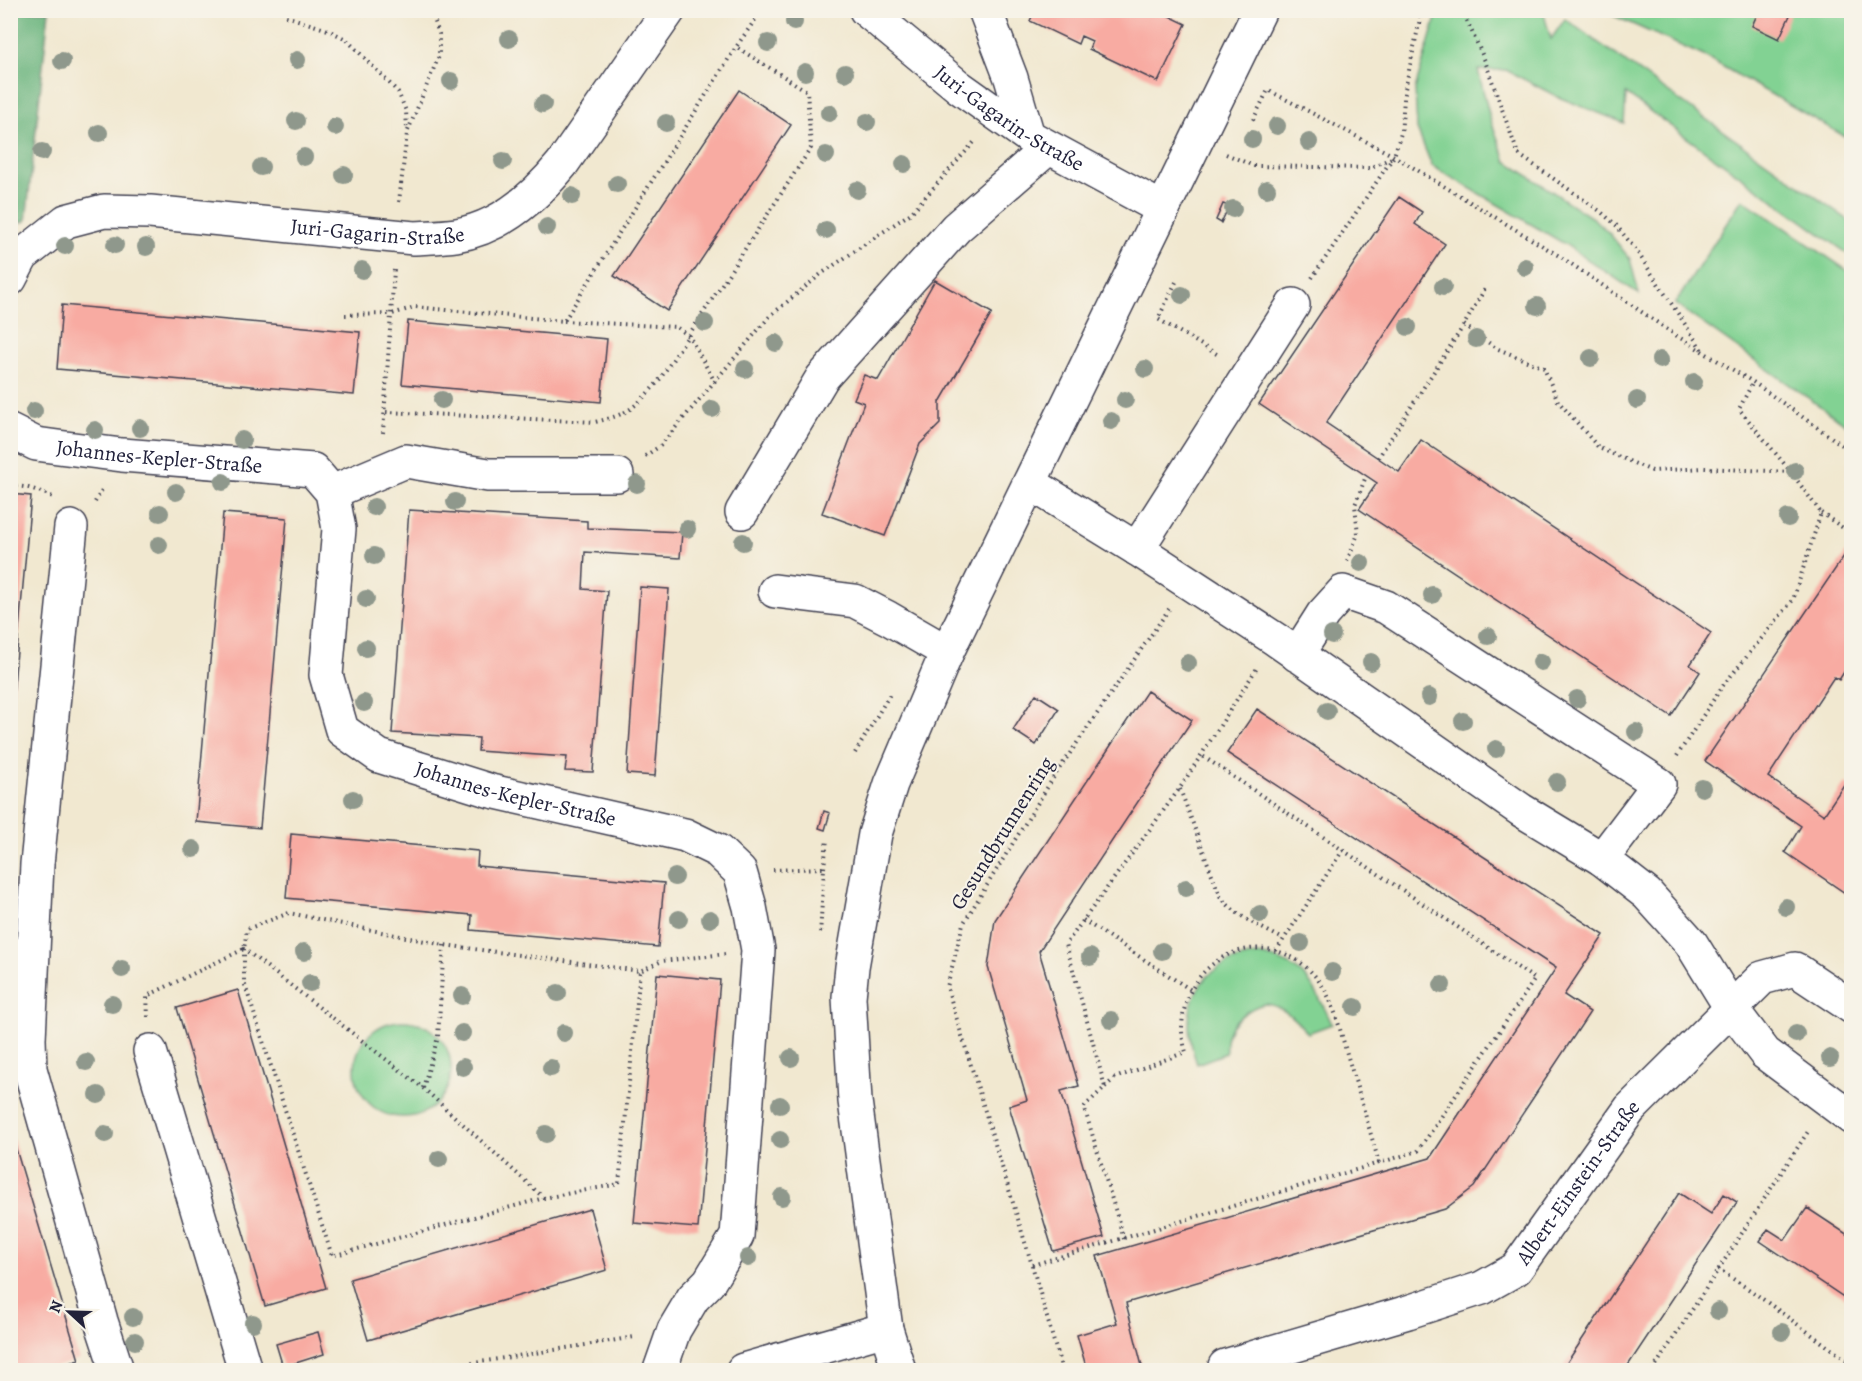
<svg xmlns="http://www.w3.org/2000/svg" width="1862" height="1381" viewBox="0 0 1862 1381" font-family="Alegreya,serif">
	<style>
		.green { fill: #82d293; stroke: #527a67; stroke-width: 1.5 }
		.forest { fill: #69b47d; stroke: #466b5c; stroke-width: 1.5 }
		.building { fill: #f8aba2 }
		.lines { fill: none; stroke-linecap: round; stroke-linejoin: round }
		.minor-casing { stroke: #414051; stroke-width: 36 }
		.path { stroke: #414051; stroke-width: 4; stroke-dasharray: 1.5 4.5; stroke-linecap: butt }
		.minor { stroke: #fff; stroke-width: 33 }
		.tree { fill: #8f988c }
		.labels { text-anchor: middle; stroke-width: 4.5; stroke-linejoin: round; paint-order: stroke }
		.street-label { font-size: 21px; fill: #22223b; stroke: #f7f3e8 }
	</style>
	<rect width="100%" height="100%" fill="#f7f3e8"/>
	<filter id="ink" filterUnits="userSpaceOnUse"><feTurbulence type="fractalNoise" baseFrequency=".0167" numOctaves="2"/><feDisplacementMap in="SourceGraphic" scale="12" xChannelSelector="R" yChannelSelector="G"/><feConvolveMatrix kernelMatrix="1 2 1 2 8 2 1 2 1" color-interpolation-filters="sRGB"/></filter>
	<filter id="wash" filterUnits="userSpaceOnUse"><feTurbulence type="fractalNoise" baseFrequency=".008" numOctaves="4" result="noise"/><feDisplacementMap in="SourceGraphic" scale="24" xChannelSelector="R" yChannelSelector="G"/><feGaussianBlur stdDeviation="1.35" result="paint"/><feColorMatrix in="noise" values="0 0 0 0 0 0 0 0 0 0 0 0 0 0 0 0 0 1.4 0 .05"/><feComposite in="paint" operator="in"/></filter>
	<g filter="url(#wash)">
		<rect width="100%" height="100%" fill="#f1e8d0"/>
		<path class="green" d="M1438 11H1543L1551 39 1565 19 1851 222V256L1626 94 1624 123 1558 97 1506 70H1478L1490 118 1506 161 1594 219 1610 234 1630 259 1639 294 1563 243 1432 166 1417 129 1415 89Z
			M1603 11H1851V140L1706 57Z
			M1742 199 1851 273V428L1675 304Z
			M1258 955C1305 963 1313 984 1332 1024L1308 1033C1297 1022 1283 1005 1266 1004 1260 1004 1253 1008 1248 1011 1231 1022 1224 1033 1226 1053L1197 1064C1177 1008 1195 963 1258 955Z
			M355 1069a48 48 0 1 1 96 0a48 48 0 1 1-96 0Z"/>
		<path class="forest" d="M10 11H49L26 221 11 224Z"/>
		<g id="blocks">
			<path class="building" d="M1035 10H1157L1186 24 1158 82 1089 49 1092 41 1081 36 1078 44 1030 21Z
				M1759 10 1792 11 1779 39 1752 26Z
				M739 90 791 125 667 311 614 276Z
				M1399 197 1422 212 1415 224 1445 244 1326 423 1399 472 1421 440 1711 633 1690 665 1700 672 1671 716 1359 509 1377 483 1259 404Z
				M1223 204 1229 206 1221 223 1216 220Z
				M935 280 992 313 940 402V424L920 444 885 536 822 513 864 403 854 399 864 375 878 380Z
				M62 305 360 332 354 395 57 369Z
				M408 321 607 339 601 402 402 384Z
				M10 494 31 496 12 707H10Z
				M409 510 587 521V528L682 532 680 558 585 552 583 589 607 591 593 772 565 771 567 757 478 751 479 738 392 733Z
				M223 513 287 518 260 828 196 822Z
				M1846 553 1851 557V661L1839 680 1834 677 1768 777 1824 815 1845 783 1851 787V897L1785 852 1801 826 1705 761Z
				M640 587 669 589 655 776 627 774Z
				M1147 691 1192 720 1039 951 1079 1086 1061 1091 1104 1237 1053 1251 1009 1106 1027 1100 988 967 995 920Z
				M1036 694 1059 709 1036 745 1013 730Z
				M1257 709 1604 935 1564 995 1590 1012 1474 1187 1445 1209 1126 1303 1143 1370H1087L1077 1335 1117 1323 1097 1256 1430 1158 1556 968 1227 753Z
				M824 811 830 813 825 830 819 828Z
				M291 834 478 851 477 866 664 883 658 947 471 930 472 915 286 898Z
				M657 974 720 980 698 1228 634 1223Z
				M238 990 326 1288 265 1306 177 1008Z
				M10 1129 79 1360 45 1370H16L10 1351Z
				M1679 1193 1711 1214 1724 1194 1737 1202 1625 1370H1553L1564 1367Z
				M1807 1208 1851 1237V1302L1760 1241 1768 1229 1785 1240Z
				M590 1209 607 1270 368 1340 350 1279Z
				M318 1332 324 1354 283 1367 276 1344Z"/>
		</g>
	</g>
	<g filter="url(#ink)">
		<use href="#blocks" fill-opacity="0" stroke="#414051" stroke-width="1.5"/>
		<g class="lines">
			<g class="minor-casing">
				<g id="minor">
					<path id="s1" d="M866 10 959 87 1028 136 1163 209"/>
					<path d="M985 10 1011 78 1028 136"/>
					<path id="s2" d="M10 279 22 256 66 221 104 211 150 212 414 238C428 237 442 237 456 235 500 228 535 197 562 164L669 10"/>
					<path id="s3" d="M10 431 36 444 58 447 122 455 313 470 332 492 339 529 326 675 342 730 379 756 491 791 685 835 718 851 740 872 750 907 758 950 737 1236 709 1282 693 1298 674 1330 660 1370"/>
					<path d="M1030 483 1137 549 1275 639 1521 810 1602 859 1647 894 1691 943 1731 1008 1765 1053 1852 1118"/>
					<path d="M332 492 406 461 488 475H617"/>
					<path d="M742 512 822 378 956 228 1048 148"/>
					<path d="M71 527 37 864 29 1039 30 1069 101 1321 117 1370"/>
					<path d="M1137 549 1293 305"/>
					<path d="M775 591 855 601 888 618 947 652"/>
					<path d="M1297 655 1323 614 1343 592 1386 607 1659 784 1602 859"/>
					<path d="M150 1051 245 1370"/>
					<path id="s4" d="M1225 1366 1408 1312 1482 1288 1516 1269 1630 1109 1762 978 1795 969 1852 1007"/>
					<path d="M743 1370 886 1329"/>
					<path d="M899 1370 886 1329 855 1101 849 997 852 967 875 834 891 784 947 652 1260 10"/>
				</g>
			</g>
			<path class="path" d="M1461 10 1464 14 1485 61 1518 154 1600 211 1616 225 1636 250 1702 350
				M286 16 328 30 346 39 398 92 406 111 407 129
				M1253 120 1268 90 1394 156 1561 257 1677 336 1753 382 1852 452
				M1226 154 1254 166 1369 168 1394 157
				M399 202 407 133 439 56V34L431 10
				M1312 278 1394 156 1401 133 1405 89 1422 10
				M1176 282 1158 319 1220 356
				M345 315 392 314 415 307 564 321 736 47 762 10
				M564 321 676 327 689 336 715 382
				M1464 325 1496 348 1544 368 1558 401 1599 448 1652 471 1704 468 1791 472
				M386 412 595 422C630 414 635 407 658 382L811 148 807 91 736 47
				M383 433 394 270
				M645 456 660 446 770 316 821 274 911 213 976 140
				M1378 458 1464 325 1486 287
				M10 487C24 484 41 492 53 497
				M95 502 103 488
				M1821 513 1852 534
				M1347 561 1358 534 1355 505 1366 476
				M855 753 890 694
				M1677 756 1721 688 1793 600 1821 513 1791 472 1739 409 1753 382
				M1180 789 1220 896C1236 917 1261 927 1283 939
				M824 868 827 839
				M773 870 824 868 820 935
				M1083 920 1191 990
				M1276 951 1343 850
				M148 1017 147 996 244 949 247 929 289 913 444 945 640 971 662 961 725 954
				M1105 1087 1115 1078 1186 1052C1184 1045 1182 1037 1182 1030 1182 953 1271 918 1319 981 1334 1001 1340 1030 1347 1054 1358 1090 1369 1127 1379 1163L1418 1151 1535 979 1201 755
				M423 1088 438 1037 444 945
				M544 1198 423 1088 244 949V982L332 1256 544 1198 619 1184 640 971
				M1124 1239 1084 1107 1105 1087 1066 944 1180 788 1257 668
				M1032 1265 1379 1163
				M1718 1269 1753 1292 1852 1364
				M430 1370 635 1337
				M1062 1370 1032 1265 947 987 963 924 1055 775 1169 609
				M1653 1370 1809 1130"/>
			<use href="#minor" class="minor"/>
		</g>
		<g class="tree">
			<circle cx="794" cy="22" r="9"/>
			<circle cx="509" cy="39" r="9"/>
			<circle cx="768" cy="43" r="9"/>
			<circle cx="297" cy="60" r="9"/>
			<circle cx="62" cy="61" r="9"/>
			<circle cx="805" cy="72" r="9"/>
			<circle cx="845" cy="73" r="9"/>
			<circle cx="451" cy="81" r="9"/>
			<circle cx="543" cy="104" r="9"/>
			<circle cx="829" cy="113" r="9"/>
			<circle cx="296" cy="121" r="9"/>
			<circle cx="867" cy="122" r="9"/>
			<circle cx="666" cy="123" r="9"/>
			<circle cx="1277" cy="126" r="9"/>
			<circle cx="335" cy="127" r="9"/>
			<circle cx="99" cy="133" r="9"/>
			<circle cx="1252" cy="139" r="9"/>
			<circle cx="1309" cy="142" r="9"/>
			<circle cx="42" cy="152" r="9"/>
			<circle cx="826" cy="155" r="9"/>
			<circle cx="304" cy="157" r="9"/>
			<circle cx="503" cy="161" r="9"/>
			<circle cx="904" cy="164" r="9"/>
			<circle cx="261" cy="167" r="9"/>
			<circle cx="344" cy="175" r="9"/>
			<circle cx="617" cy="184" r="9"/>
			<circle cx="1267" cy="189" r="9"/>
			<circle cx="857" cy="190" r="9"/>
			<circle cx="572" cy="196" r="9"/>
			<circle cx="1233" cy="209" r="9"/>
			<circle cx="547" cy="227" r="9"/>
			<circle cx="826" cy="230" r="9"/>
			<circle cx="115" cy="245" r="9"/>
			<circle cx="65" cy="246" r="9"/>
			<circle cx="146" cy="247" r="9"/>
			<circle cx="1525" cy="267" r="9"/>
			<circle cx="362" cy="270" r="9"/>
			<circle cx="1443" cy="287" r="9"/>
			<circle cx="1182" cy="295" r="9"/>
			<circle cx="1537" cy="306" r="9"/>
			<circle cx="705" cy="323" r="9"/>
			<circle cx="1408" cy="327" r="9"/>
			<circle cx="1476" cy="339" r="9"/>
			<circle cx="776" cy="343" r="9"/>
			<circle cx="1591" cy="358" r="9"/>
			<circle cx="1660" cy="360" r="9"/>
			<circle cx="745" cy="369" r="9"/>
			<circle cx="1145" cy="369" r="9"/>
			<circle cx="1694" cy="382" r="9"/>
			<circle cx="442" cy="400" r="9"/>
			<circle cx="1125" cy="400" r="9"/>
			<circle cx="1637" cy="400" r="9"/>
			<circle cx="712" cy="409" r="9"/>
			<circle cx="34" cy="411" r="9"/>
			<circle cx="1111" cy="421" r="9"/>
			<circle cx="140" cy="428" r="9"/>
			<circle cx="95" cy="430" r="9"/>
			<circle cx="242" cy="440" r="9"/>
			<circle cx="1795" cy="471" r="9"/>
			<circle cx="223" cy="482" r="9"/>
			<circle cx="637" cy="484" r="9"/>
			<circle cx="176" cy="492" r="9"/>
			<circle cx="455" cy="502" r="9"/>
			<circle cx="374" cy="507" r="9"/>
			<circle cx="160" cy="513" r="9"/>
			<circle cx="1788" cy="518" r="9"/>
			<circle cx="687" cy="529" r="9"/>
			<circle cx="743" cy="542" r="9"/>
			<circle cx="159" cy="545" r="9"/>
			<circle cx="374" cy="556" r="9"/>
			<circle cx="1361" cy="563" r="9"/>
			<circle cx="1432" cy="595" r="9"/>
			<circle cx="366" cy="599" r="9"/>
			<circle cx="1332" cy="635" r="9"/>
			<circle cx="1488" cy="636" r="9"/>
			<circle cx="366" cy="648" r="9"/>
			<circle cx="1371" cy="662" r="9"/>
			<circle cx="1541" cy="662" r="9"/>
			<circle cx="1188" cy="663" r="9"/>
			<circle cx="1429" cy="697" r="9"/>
			<circle cx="1577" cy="699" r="9"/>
			<circle cx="364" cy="703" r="9"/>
			<circle cx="1327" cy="711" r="9"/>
			<circle cx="1463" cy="721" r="9"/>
			<circle cx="1636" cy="732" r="9"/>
			<circle cx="1496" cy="749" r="9"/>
			<circle cx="1557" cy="782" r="9"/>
			<circle cx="1702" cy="788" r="9"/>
			<circle cx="353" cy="799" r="9"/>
			<circle cx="193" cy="849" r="9"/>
			<circle cx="675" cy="877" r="9"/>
			<circle cx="1186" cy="888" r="9"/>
			<circle cx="1786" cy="907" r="9"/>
			<circle cx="1260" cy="914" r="9"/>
			<circle cx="679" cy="919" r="9"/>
			<circle cx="710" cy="919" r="9"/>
			<circle cx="1301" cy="943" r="9"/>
			<circle cx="1162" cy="951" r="9"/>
			<circle cx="304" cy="952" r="9"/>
			<circle cx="1090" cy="957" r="9"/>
			<circle cx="122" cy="969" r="9"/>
			<circle cx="1332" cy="972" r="9"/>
			<circle cx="310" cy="983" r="9"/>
			<circle cx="1442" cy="985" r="9"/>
			<circle cx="558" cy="993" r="9"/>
			<circle cx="462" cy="996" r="9"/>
			<circle cx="112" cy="1004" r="9"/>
			<circle cx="1355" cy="1007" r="9"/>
			<circle cx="1111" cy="1020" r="9"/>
			<circle cx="462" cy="1033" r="9"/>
			<circle cx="564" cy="1033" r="9"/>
			<circle cx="1796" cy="1034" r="9"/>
			<circle cx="791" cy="1058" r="9"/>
			<circle cx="1830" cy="1058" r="9"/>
			<circle cx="86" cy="1062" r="9"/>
			<circle cx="463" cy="1067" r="9"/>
			<circle cx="551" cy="1068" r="9"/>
			<circle cx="98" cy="1095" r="9"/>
			<circle cx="780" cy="1105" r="9"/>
			<circle cx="105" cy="1134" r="9"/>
			<circle cx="546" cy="1134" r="9"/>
			<circle cx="780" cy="1140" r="9"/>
			<circle cx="439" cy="1159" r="9"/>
			<circle cx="782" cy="1197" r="9"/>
			<circle cx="748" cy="1258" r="9"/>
			<circle cx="1718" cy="1311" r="9"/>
			<circle cx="133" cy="1317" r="9"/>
			<circle cx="253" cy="1323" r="9"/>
			<circle cx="1782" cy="1332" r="9"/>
			<circle cx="135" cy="1341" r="9"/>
		</g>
	</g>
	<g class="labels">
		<g class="street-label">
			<text dy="7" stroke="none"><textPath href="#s1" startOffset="180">Juri-Gagarin-Straße</textPath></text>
			<text dy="7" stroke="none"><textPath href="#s2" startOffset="396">Juri-Gagarin-Straße</textPath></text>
			<text dy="7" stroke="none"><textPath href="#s3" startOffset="153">Johannes-Kepler-Straße</textPath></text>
			<text dy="7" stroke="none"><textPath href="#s3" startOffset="765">Johannes-Kepler-Straße</textPath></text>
			<text transform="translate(1002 833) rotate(-58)" y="7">Gesundbrunnenring</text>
			<text dy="7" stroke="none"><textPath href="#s4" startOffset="414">Albert-Einstein-Straße</textPath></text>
		</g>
	</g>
	<rect width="1862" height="1381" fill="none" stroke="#f7f3e8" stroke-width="36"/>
	<g transform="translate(69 1312) rotate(292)" stroke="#f7f3e8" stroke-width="4.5" paint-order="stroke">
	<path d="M0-4.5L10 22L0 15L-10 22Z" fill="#22223b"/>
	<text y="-9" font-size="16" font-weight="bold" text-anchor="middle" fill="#22223b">N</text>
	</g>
</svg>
